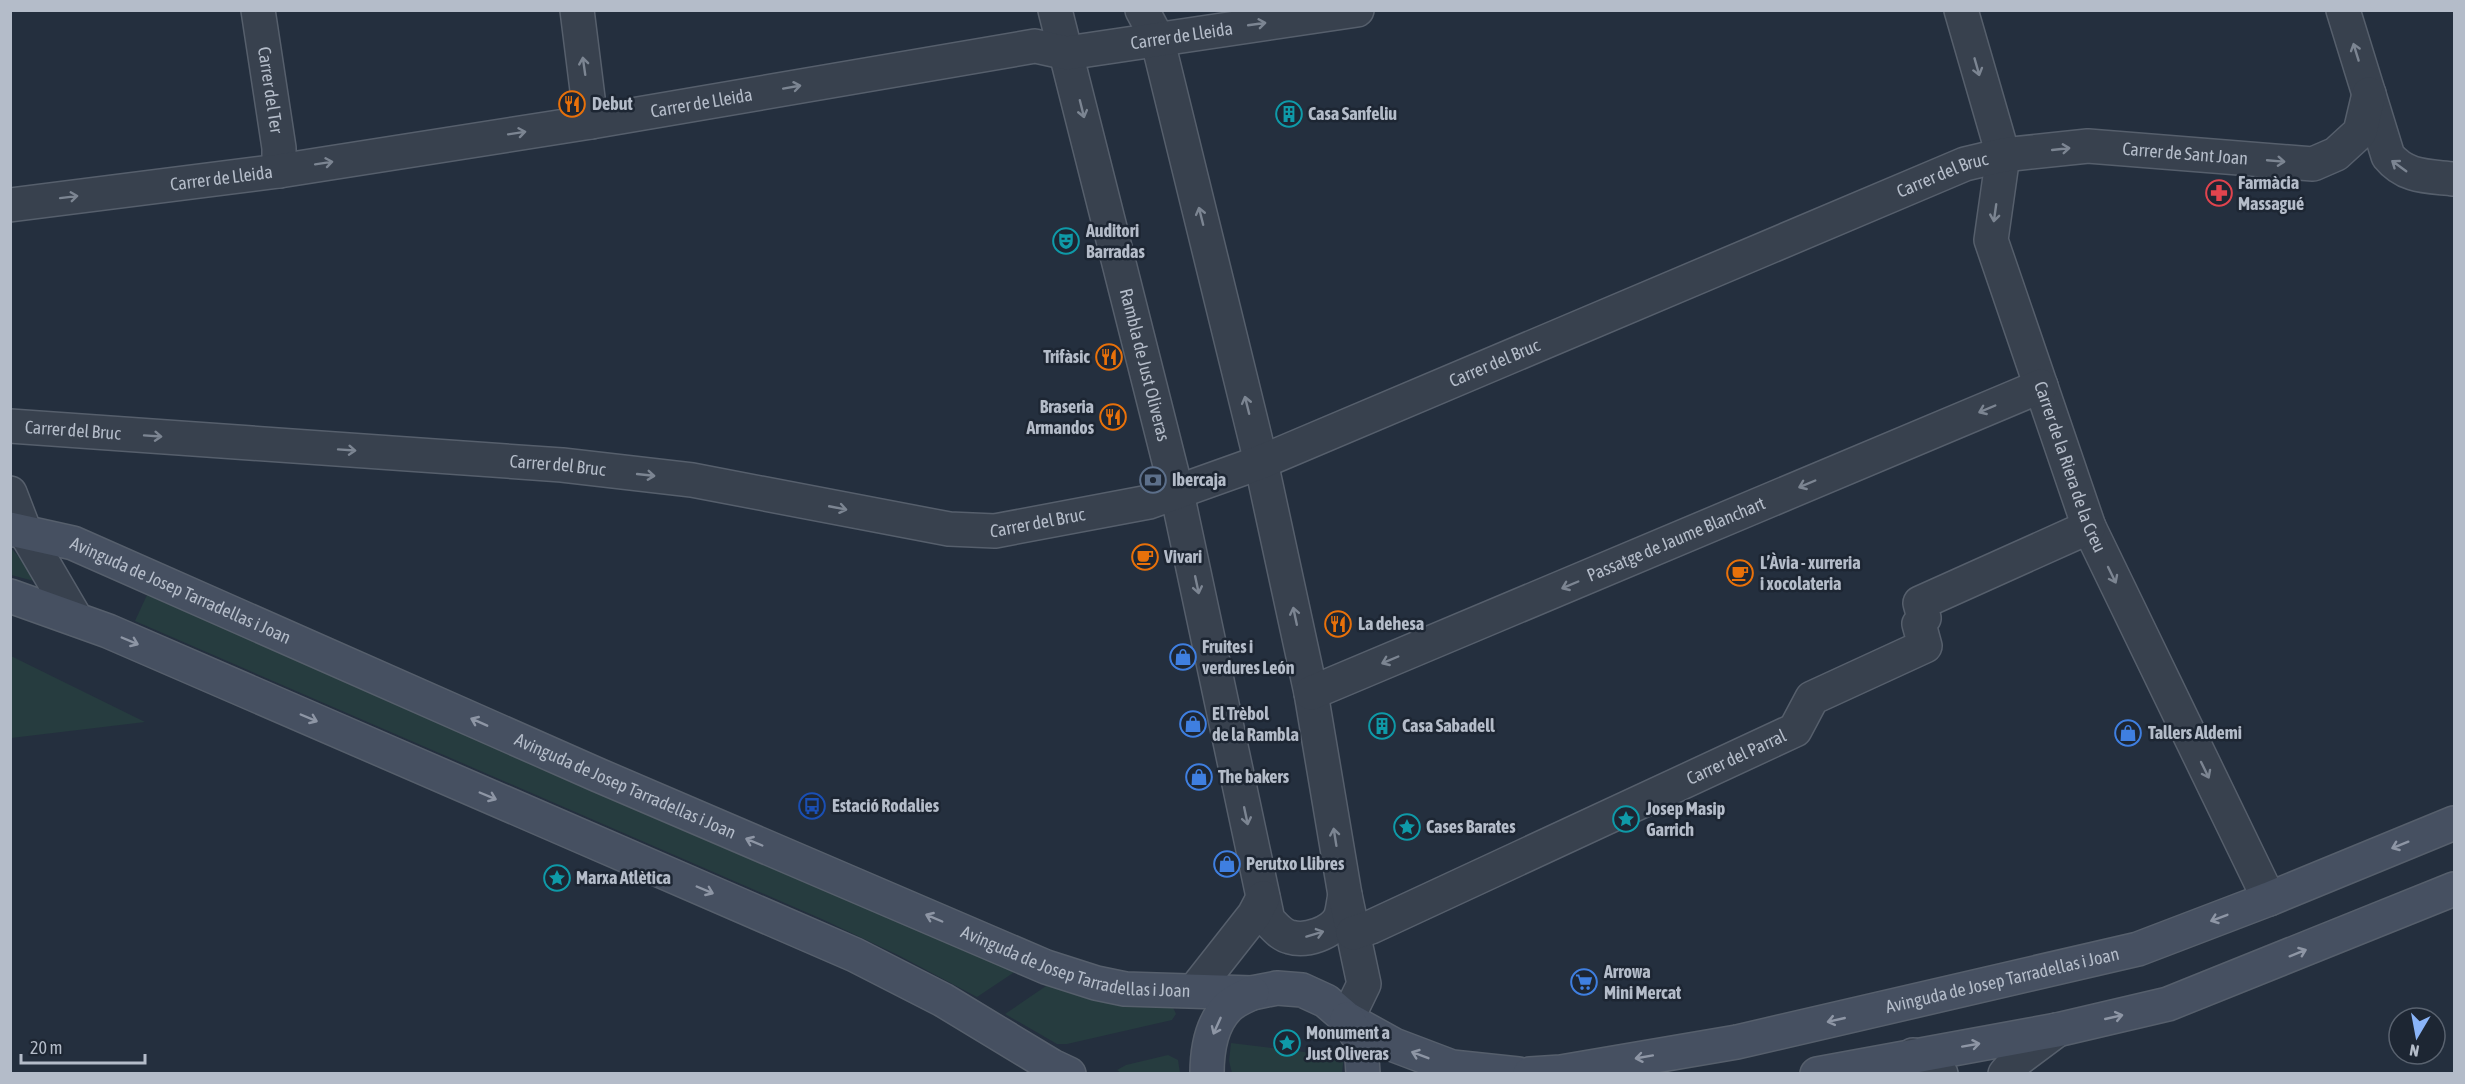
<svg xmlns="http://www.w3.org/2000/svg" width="2465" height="1084" viewBox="0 0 2465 1084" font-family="'Asap Condensed',sans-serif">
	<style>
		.green { fill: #263c3f }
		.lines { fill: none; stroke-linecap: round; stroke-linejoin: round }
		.street-casing { stroke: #565f6c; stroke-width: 36 }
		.secondary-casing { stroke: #565f6c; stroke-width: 36 }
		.street { stroke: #38414e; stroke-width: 33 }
		.secondary { stroke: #465061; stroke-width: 33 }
		.oneway { stroke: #7c8592 }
		.oneway2 { stroke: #8e96a5 }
		.labels { text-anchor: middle; stroke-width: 5; stroke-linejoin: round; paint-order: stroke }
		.street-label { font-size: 18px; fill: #b4bcc9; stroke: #1d2633 }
		.poi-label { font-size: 18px; font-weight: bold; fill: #b4bcc9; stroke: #1d2633; text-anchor: start }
	</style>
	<rect width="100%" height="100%" fill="#242f3e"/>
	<path class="green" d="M10 547 34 574V581L11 575Z
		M147 595 1016 971 977 997 898 955 824 920 135 621Z
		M11 656 145 722 11 738Z
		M1049 984 1172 1005 1176 1014 1172 1020 1067 1044H1057L1005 1014Z
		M1231 1043 1344 1057 1342 1073H1232L1229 1061Z
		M1168 1055 1178 1060 1180 1073H1121L1117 1070 1126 1065Z"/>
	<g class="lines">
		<g class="street-casing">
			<g id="street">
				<path id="s1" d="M258 10 279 148V171"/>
				<path d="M577 10 591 122"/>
				<path id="s2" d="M1055 10 1177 493 1268 920C1274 926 1281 935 1290 937 1306 942 1332 933 1340 918 1343 911 1343 903 1345 895"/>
				<path d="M1142 10 1157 38 1261 462 1311 693 1345 895 1364 984 1347 1019"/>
				<path id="s3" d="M1961 10 2003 155 1991 240 2089 527 2269 899"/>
				<path d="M2343 10 2388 156C2406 178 2428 176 2454 179"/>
				<path id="s4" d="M10 205 279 171 591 122 1035 46 1067 53 1357 10"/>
				<path id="s5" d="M10 426 562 465 692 480 949 529 995 531 1149 502 1261 462 1965 164 2003 155 2088 146 2313 164 2336 154 2360 132 2369 94"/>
				<path d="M10 493 25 532 76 619"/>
				<path id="s6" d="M1311 693 2041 386"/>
				<path id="s7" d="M1353 933 1371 927 1795 730 1812 698 1925 646 1919 624 1924 618 1920 603 2089 527"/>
				<path d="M1195 990 1254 915 1263 898"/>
				<path d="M1913 1055 1941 1074"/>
				<path d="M2005 1074 2017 1060 2057 1030"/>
			</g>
		</g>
		<g class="secondary-casing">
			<g id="secondary">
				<path id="s8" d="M10 529 73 543 598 775 1046 967 1096 983 1125 989 1252 993 1277 988 1302 990 1326 1001 1347 1019 1394 1045 1452 1067 1518 1074"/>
				<path d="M10 596 108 631 855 955 943 1000 1052 1066 1069 1074"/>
				<path d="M1347 1019 1361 1041 1363 1074"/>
				<path d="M1207 1074C1207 1052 1211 1024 1228 1007 1234 1001 1244 997 1252 993"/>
				<path id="s9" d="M1530 1074 1561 1072 1737 1042 2138 949 2269 899 2454 823"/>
				<path d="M1817 1074 2057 1030 2168 1004 2454 889"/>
			</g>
		</g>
		<use href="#street" class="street"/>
		<use href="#secondary" class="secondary"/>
	</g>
	<defs><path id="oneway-shaft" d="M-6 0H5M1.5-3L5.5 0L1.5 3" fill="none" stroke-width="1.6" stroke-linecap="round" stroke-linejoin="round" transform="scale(1.5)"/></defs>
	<g class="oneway">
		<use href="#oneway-shaft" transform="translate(1257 24) rotate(-8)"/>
		<use href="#oneway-shaft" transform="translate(2356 52) rotate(-107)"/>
		<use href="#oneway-shaft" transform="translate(584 66) rotate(-98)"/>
		<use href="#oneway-shaft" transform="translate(1977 67) rotate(74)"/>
		<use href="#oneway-shaft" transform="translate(792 87) rotate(-10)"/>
		<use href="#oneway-shaft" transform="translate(1082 109) rotate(76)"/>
		<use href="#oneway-shaft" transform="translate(517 133) rotate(-9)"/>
		<use href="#oneway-shaft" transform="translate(2061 149) rotate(-6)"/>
		<use href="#oneway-shaft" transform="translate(2276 161) rotate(5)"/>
		<use href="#oneway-shaft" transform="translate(324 163) rotate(-9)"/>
		<use href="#oneway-shaft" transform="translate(2399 166) rotate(-144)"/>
		<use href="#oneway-shaft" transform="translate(69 197) rotate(-7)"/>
		<use href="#oneway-shaft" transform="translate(1995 213) rotate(98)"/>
		<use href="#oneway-shaft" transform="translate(1201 216) rotate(-104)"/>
		<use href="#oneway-shaft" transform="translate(1247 405) rotate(-104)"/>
		<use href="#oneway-shaft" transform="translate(1987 409) rotate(157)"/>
		<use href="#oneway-shaft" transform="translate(153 436) rotate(4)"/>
		<use href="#oneway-shaft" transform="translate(347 450) rotate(4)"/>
		<use href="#oneway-shaft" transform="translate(646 475) rotate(6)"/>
		<use href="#oneway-shaft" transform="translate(1807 484) rotate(157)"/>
		<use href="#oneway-shaft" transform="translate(838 508) rotate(11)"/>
		<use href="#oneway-shaft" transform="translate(2112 575) rotate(64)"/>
		<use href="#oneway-shaft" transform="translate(1197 585) rotate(78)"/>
		<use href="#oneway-shaft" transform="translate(1570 585) rotate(157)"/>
		<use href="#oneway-shaft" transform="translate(1295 616) rotate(-102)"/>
		<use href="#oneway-shaft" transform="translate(1390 660) rotate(157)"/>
		<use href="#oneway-shaft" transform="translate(2205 770) rotate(64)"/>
		<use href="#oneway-shaft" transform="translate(1246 816) rotate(78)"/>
		<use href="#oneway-shaft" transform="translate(1335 837) rotate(-99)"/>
		<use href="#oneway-shaft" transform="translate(1315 934) rotate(-17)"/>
	</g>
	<g class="oneway2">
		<use href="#oneway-shaft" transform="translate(130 641) rotate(23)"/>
		<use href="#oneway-shaft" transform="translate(309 718) rotate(23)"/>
		<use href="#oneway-shaft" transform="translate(479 722) rotate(-156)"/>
		<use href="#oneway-shaft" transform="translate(488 796) rotate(23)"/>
		<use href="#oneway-shaft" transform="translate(754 842) rotate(-157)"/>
		<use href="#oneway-shaft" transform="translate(2400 845) rotate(158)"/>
		<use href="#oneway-shaft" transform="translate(705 890) rotate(23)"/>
		<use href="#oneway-shaft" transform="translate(934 918) rotate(-157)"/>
		<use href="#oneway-shaft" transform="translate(2219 918) rotate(159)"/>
		<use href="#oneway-shaft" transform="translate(2298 953) rotate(-22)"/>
		<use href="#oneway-shaft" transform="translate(2114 1017) rotate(-13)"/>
		<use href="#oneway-shaft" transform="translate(1836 1020) rotate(167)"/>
		<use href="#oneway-shaft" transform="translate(1217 1026) rotate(114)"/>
		<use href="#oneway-shaft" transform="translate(1971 1045) rotate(-10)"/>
		<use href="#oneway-shaft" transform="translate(1420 1055) rotate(-159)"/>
		<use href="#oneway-shaft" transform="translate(1644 1057) rotate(170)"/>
	</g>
	<defs>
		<g id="restaurant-ring" transform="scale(1.35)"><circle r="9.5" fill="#1d2633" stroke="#e8710a" stroke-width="1.5"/><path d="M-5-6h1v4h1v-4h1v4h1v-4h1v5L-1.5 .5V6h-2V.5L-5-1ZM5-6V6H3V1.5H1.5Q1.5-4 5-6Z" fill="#e8710a"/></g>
		<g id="building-ring" transform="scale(1.35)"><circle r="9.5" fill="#1d2633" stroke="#0f9aa8" stroke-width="1.5"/><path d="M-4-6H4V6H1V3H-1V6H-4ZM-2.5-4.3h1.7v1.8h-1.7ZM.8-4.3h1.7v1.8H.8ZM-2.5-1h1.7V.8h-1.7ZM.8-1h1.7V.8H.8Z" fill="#0f9aa8"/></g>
		<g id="pharmacy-ring" transform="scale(1.35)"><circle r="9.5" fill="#1d2633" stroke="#e0444e" stroke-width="1.5"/><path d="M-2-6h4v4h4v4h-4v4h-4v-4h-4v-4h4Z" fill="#e0444e"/></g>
		<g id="theatre-ring" transform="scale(1.35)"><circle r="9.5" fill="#1d2633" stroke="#0f9aa8" stroke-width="1.5"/><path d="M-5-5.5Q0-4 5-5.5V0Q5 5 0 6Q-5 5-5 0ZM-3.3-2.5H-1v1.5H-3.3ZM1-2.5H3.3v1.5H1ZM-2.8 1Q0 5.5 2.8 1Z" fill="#0f9aa8"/></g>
		<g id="bank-ring" transform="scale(1.35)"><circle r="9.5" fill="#1d2633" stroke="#5c6f8a" stroke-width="1.5"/><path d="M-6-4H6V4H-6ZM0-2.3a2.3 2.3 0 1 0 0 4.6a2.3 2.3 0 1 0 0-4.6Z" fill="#5c6f8a"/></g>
		<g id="cafe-ring" transform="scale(1.35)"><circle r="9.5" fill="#1d2633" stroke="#e8710a" stroke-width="1.5"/><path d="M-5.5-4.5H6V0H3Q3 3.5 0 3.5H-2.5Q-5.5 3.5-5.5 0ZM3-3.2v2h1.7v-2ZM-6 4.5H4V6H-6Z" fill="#e8710a"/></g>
		<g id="shop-ring" transform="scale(1.35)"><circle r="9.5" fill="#1d2633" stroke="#3f7fe0" stroke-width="1.5"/><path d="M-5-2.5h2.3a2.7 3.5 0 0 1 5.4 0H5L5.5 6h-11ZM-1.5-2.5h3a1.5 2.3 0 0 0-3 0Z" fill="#3f7fe0"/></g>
		<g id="bus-ring" transform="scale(1.35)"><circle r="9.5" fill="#1d2633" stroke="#1a4fb4" stroke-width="1.5"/><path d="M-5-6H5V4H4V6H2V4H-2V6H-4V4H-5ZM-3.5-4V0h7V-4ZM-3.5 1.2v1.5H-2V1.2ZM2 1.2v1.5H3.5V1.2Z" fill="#1a4fb4"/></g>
		<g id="sight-ring" transform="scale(1.35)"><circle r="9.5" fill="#1d2633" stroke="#0f9aa8" stroke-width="1.5"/><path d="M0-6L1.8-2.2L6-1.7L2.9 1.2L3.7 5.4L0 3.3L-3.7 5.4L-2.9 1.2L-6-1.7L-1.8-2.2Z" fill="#0f9aa8"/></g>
		<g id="supermarket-ring" transform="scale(1.35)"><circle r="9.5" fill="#1d2633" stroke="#3f7fe0" stroke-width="1.5"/><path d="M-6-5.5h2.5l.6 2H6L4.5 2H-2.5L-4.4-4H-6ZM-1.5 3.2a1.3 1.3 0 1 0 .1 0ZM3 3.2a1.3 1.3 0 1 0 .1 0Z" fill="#3f7fe0"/></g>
	</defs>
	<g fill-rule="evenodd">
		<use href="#restaurant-ring" x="572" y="104"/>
		<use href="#building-ring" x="1289" y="114"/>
		<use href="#pharmacy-ring" x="2219" y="193"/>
		<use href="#theatre-ring" x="1066" y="241"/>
		<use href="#restaurant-ring" x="1109" y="357"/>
		<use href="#restaurant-ring" x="1113" y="417"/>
		<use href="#bank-ring" x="1153" y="480"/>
		<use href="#cafe-ring" x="1145" y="557"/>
		<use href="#cafe-ring" x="1740" y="573"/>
		<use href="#restaurant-ring" x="1338" y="624"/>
		<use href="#shop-ring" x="1183" y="657"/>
		<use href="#shop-ring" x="1193" y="724"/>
		<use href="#building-ring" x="1382" y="726"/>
		<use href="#shop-ring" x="2128" y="733"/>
		<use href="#shop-ring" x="1199" y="777"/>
		<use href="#bus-ring" x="812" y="806"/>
		<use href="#sight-ring" x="1626" y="819"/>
		<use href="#sight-ring" x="1407" y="827"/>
		<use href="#shop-ring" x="1227" y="864"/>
		<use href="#sight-ring" x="557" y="878"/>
		<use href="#supermarket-ring" x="1584" y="982"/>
		<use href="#sight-ring" x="1287" y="1043"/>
	</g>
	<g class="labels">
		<g class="street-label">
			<text dy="6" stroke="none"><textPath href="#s4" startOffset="1186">Carrer de Lleida</textPath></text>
			<text dy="6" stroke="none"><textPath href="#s1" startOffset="81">Carrer del Ter</textPath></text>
			<text dy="6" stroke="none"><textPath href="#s4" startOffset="699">Carrer de Lleida</textPath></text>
			<text dy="6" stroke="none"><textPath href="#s5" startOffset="2254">Carrer de Sant Joan</textPath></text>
			<text dy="6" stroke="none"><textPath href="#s5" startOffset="2007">Carrer del Bruc</textPath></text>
			<text dy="6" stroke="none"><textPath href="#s4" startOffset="213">Carrer de Lleida</textPath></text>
			<text dy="6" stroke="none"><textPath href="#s5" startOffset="1521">Carrer del Bruc</textPath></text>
			<text dy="6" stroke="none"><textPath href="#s2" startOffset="366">Rambla de Just Oliveras</textPath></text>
			<text dy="6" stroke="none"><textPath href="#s5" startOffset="63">Carrer del Bruc</textPath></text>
			<text dy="6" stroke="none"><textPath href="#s5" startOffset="549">Carrer del Bruc</textPath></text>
			<text dy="6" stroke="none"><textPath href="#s3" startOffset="477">Carrer de la Riera de la Creu</textPath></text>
			<text dy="6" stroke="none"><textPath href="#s5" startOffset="1035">Carrer del Bruc</textPath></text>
			<text dy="6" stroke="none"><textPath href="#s6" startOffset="396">Passatge de Jaume Blanchart</textPath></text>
			<text dy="6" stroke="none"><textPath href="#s8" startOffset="182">Avinguda de Josep Tarradellas i Joan</textPath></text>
			<text dy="6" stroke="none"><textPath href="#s7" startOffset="422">Carrer del Parral</textPath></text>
			<text dy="6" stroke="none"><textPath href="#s8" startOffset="668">Avinguda de Josep Tarradellas i Joan</textPath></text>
			<text dy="6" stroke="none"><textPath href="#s8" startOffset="1154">Avinguda de Josep Tarradellas i Joan</textPath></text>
			<text dy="6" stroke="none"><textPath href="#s9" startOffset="482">Avinguda de Josep Tarradellas i Joan</textPath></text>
		</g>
		<g class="poi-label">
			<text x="592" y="110">Debut</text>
			<text x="1308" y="120">Casa Sanfeliu</text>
			<text x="2238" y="189">Farmàcia<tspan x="2238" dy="21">Massagué</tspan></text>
			<text x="1086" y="237">Auditori<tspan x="1086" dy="21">Barradas</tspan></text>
			<text x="1090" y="363" text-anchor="end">Trifàsic</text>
			<text x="1094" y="413" text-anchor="end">Braseria<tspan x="1094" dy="21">Armandos</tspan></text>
			<text x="1172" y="486">Ibercaja</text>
			<text x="1164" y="563">Vivari</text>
			<text x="1760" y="569">L’Àvia - xurreria<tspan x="1760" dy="21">i xocolateria</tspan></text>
			<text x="1358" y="630">La dehesa</text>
			<text x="1202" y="653">Fruites i<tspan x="1202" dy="21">verdures León</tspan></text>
			<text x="1212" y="720">El Trèbol<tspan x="1212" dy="21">de la Rambla</tspan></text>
			<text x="1402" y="732">Casa Sabadell</text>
			<text x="2148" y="739">Tallers Aldemi</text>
			<text x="1218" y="783">The bakers</text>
			<text x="832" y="812">Estació Rodalies</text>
			<text x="1646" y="815">Josep Masip<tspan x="1646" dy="21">Garrich</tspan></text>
			<text x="1426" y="833">Cases Barates</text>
			<text x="1246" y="870">Perutxo Llibres</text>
			<text x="576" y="884">Marxa Atlètica</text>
			<text x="1604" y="978">Arrowa<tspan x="1604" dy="21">Mini Mercat</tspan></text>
			<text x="1306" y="1039">Monument a<tspan x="1306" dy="21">Just Oliveras</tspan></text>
		</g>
	</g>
	<rect width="2465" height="1084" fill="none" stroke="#b4bcc9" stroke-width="24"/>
	<g transform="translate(2417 1036) rotate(190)"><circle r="28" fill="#1d2633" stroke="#59626f" stroke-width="1.5"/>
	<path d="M0-4.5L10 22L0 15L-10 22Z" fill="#8ab4f8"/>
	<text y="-9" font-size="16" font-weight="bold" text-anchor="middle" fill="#b4bcc9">N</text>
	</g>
	<path d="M21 1054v9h124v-9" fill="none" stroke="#b4bcc9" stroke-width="3"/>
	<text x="30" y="1054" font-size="18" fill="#b4bcc9" stroke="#1d2633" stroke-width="4.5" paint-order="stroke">20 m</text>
</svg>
